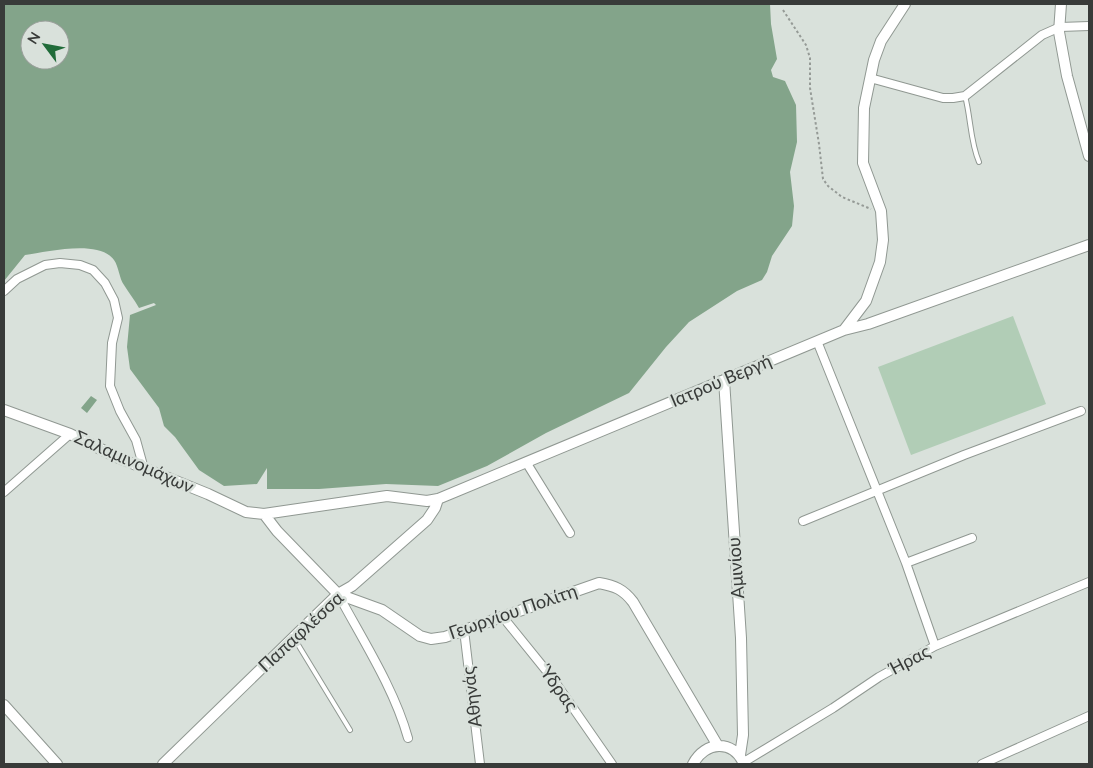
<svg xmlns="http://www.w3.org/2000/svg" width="1093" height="768" viewBox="0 0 1093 768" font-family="Lato,sans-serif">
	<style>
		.green { fill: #b1cdb6 }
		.water { fill: #83a48a; fill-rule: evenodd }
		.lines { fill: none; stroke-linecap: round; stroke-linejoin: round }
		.lane-casing { stroke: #909892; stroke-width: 6 }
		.street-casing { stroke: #909892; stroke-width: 10 }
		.secondary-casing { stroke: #909892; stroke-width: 12 }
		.path { stroke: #959a96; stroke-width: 2; stroke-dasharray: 2.5 2.5; stroke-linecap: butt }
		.lane { stroke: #fff; stroke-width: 4 }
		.street { stroke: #fff; stroke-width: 8 }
		.secondary { stroke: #fff; stroke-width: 10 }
		.labels { text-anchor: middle; stroke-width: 5; stroke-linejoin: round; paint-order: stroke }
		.street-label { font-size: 18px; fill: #383b39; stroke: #d9e1db }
	</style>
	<rect width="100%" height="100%" fill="#d9e1db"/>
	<path class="green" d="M1013 316 1046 404 911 455 878 367Z"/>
	<path class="water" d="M4 4H770L771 24 777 59 771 70 773 77 785 81 796 105 797 142 790 172 794 206 792 226 772 256 767 272 762 280 737 291 689 322 666 347 629 393 546 433 487 466 438 486 386 484 319 489H267V468L257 484 224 486 199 470 175 437 164 426 159 408 130 369 127 347 130 315 156 305 154 303 139 308C134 299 129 293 124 285 119 278 119 267 114 260 99 239 47 252 25 255L4 281ZM30 30H60V60H30Z
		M91 396 97 400 87 413 81 408Z"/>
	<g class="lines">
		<g class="lane-casing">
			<path id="lane" d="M965 96C971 118 970 141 979 162
				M294 638 350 730"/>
		</g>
		<g class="street-casing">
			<path id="street" d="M870 78 943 98H953L965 96 1042 35 1060 27 1089 26
				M4 291 17 279 45 265 60 263 80 265 93 270 105 283 114 300 118 318 112 343 110 386 120 411 136 440 144 469
				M817 341 906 563 935 646
				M526 462 570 533
				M4 492 70 434
				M803 521 964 455 1081 411
				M906 563 972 538
				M338 594C362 639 394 688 408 738
				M502 616 553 679 612 764
				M464 630 480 764
				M744 762 833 708 879 677 935 646 1089 582
				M982 764 1089 716"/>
		</g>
		<g class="secondary-casing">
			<path id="secondary" d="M1061 4 1059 32 1067 76 1089 156
				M844 330 868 324 1089 245
				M724 380 741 638 743 735 740 755
				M4 410 70 434 119 458 208 494 246 512 264 514 387 496 427 501 438 499 844 330 866 301 880 262 883 240 881 211 863 163 864 108 874 60 881 41 905 4
				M264 514 277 531 338 594 382 610 420 636 431 639 445 637 599 583C615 586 623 589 633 602L718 746
				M4 705 57 764
				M163 764 338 594 352 586 427 520 435 508 438 499
				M693 764C705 741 733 739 744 764"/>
		</g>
		<path class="path" d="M783 10 806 45 810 58V88L819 144 823 179 828 186 842 197 871 209"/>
		<use href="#lane" class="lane"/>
		<use href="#street" class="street"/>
		<use href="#secondary" class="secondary"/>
	</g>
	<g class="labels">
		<g class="street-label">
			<text transform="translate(721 381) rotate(-23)" y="6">Ιατρού Βεργή</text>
			<text transform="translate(134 462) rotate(24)" y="6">Σαλαμινομάχων</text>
			<text transform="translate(736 568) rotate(-94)" y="6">Αμινίου</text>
			<text transform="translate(513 612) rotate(-19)" y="6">Γεωργίου Πολίτη</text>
			<text transform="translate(301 632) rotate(-43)" y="6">Παπαφλέσσα</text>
			<text transform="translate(910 660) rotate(-28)" y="6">Ήρας</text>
			<text transform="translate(559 689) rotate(54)" y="6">Ύδρας</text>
			<text transform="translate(472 697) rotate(-97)" y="6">Αθηνάς</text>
		</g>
	</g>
	<rect width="1093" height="768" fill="none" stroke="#383b39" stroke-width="10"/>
	<g transform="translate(45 45) rotate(302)"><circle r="24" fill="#d9e1db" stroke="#999f9a"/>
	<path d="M0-4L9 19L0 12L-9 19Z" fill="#206b39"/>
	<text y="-8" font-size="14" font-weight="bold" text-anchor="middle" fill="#383b39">N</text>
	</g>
</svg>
